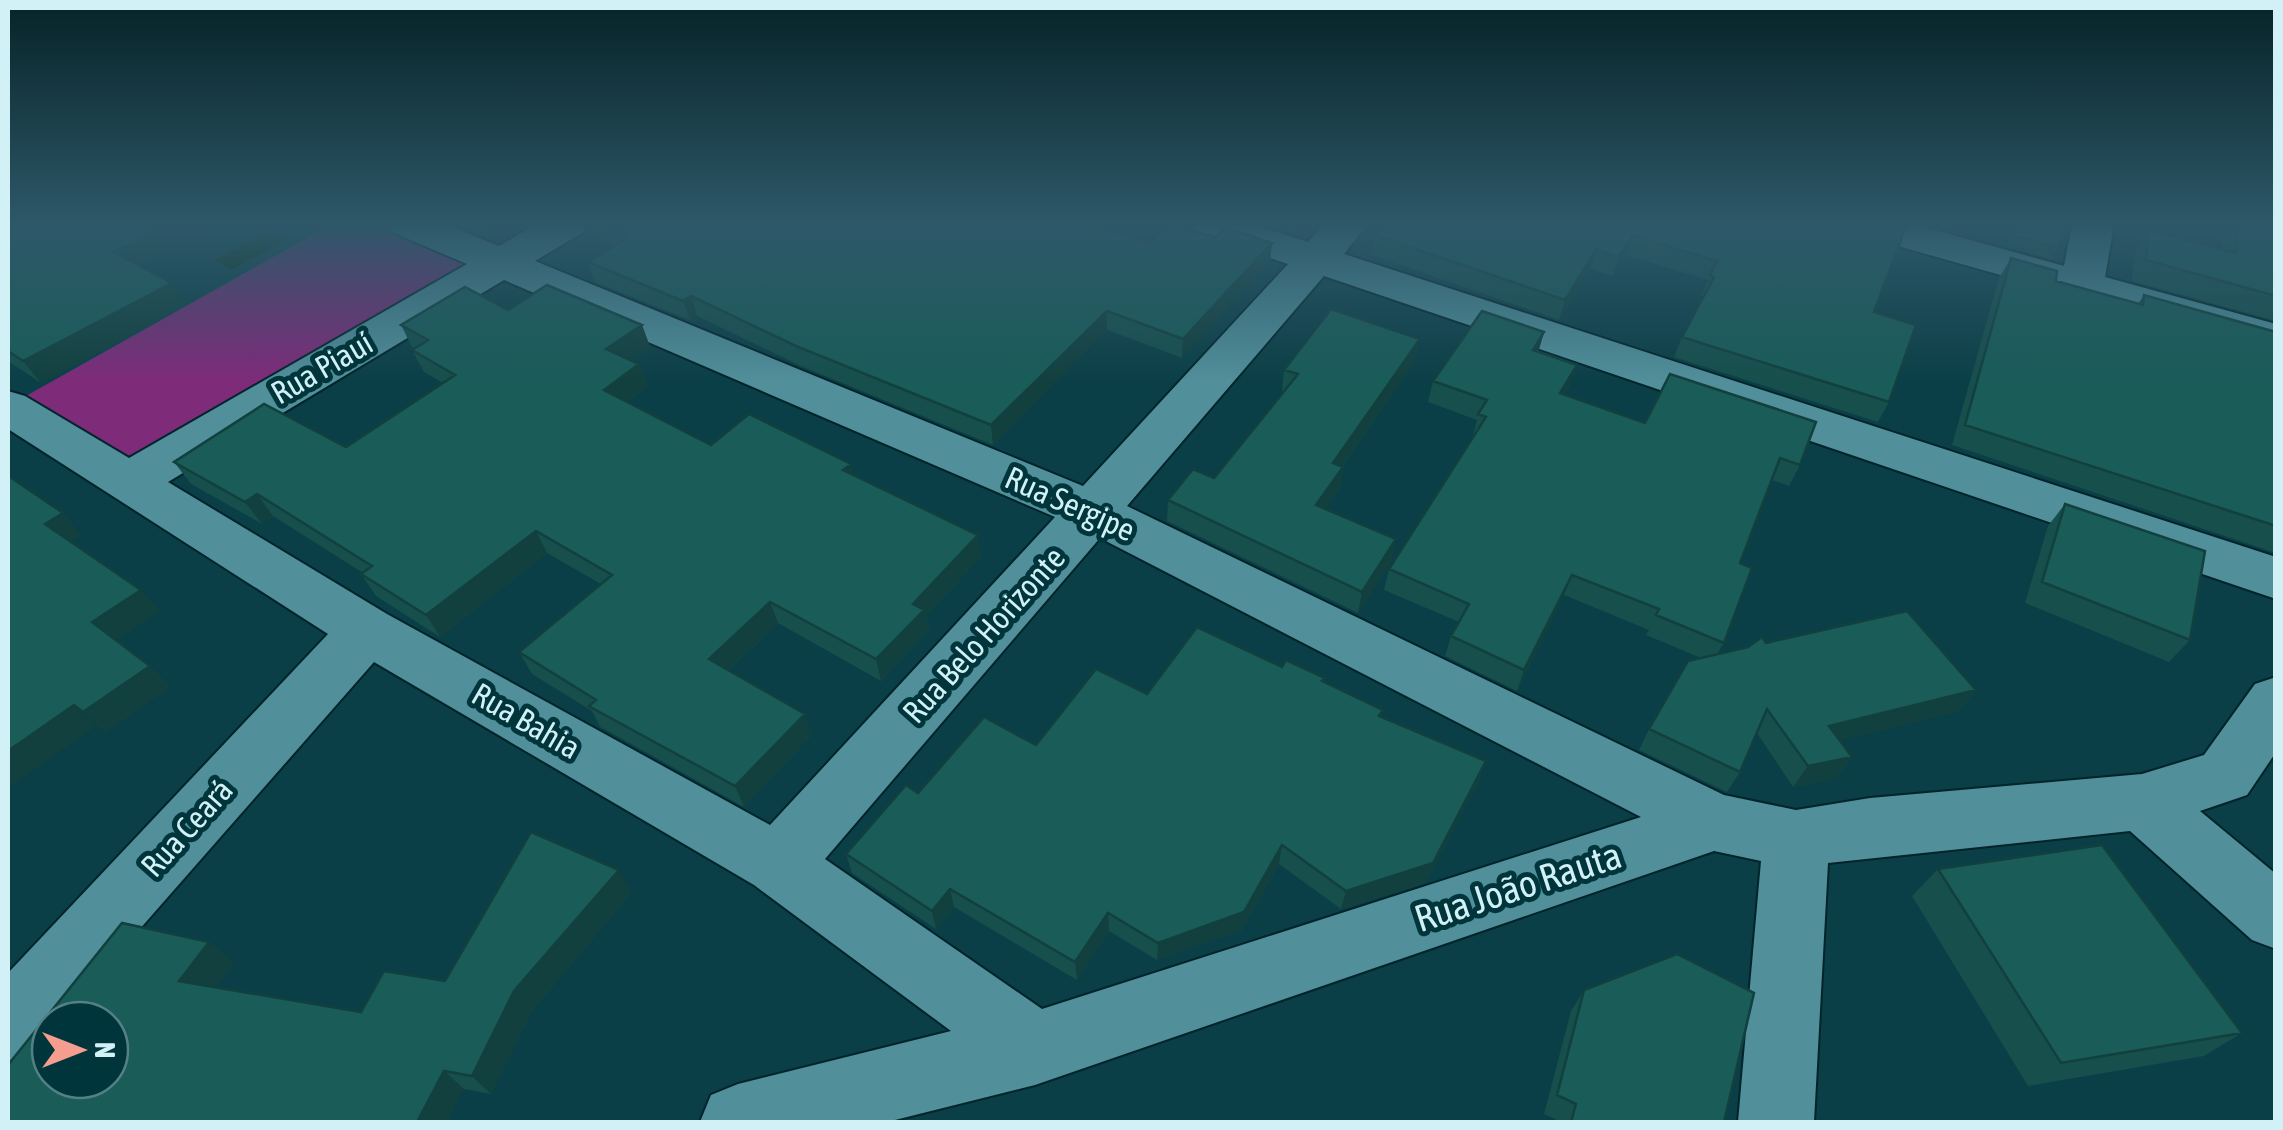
<svg xmlns="http://www.w3.org/2000/svg" width="2283" height="1130" viewBox="0 0 2283 1130" font-family="'Asap Condensed',sans-serif">
	<style>
		.green { fill: #7e2b7a }
		.water { fill: #0a3115 }
		.lines { fill: none; stroke-linecap: round; stroke-linejoin: round }
		.street-casing { stroke: #02242a; stroke-width: 4 }
		.street { fill: #518f9a; fill-rule: evenodd }
		.wall { fill: #164f4c }
		.shaded-wall { fill: #12403e }
		.building { fill: #195c58; stroke: #12403e; stroke-width: 2.5; fill-rule: evenodd }
		.labels { text-anchor: middle; stroke-width: 10; stroke-linejoin: round; paint-order: stroke }
		.street-label { font-size: 32px; fill: #d2f1f6; stroke: #00353c }
		.near-street-label { font-size: 38px; fill: #d2f1f6; stroke: #00353c }
	</style>
	<rect width="100%" height="100%" fill="#0b3f47"/>
	<path class="green" d="M332 224H391L488 263 135 472 17 401Z"/>
	<path class="water" d="M270 231 289 240 232 269 215 260Z"/>
	<g class="lines">
		<g class="street-casing">
			<path id="street" d="M388 224H445L499 246 537 224H588L582 233 535 261 1083 486 1288 264 1196 233 1190 224H1252L1308 242 1324 224H1368L1344 254 2276 557V599L1324 276 1127 506 1724 795 1796 810 1870 798 2142 774 2204 755 2255 684 2276 677V752L2247 795 2200 811 2276 874V949L2252 940 2130 831 1828 863 1814 1122H1738L1761 861 1714 851 1035 1085 887 1122H700L711 1095 738 1084 951 1031 754 885 374 662 60 1020H50V1032L34 1051 8 1061V973L328 634 8 429V391L25 396 129 458 467 264 394 233ZM504 280 1055 517 770 825 387 614 168 482ZM1100 538 1641 817 1042 1009 825 859Z
				M1846 224H1913L2064 266 2072 224H2114L2105 277 2276 324V353L1852 233Z"/>
		</g>
		<use href="#street" class="street"/>
	</g>
	<path class="wall" d="M8 224H224L141 266 187 304 41 383 8 361Z
		M454 224H521L494 240Z
		M583 224H1091L1149 244 1216 237 1272 243 1270 262 1182 358 1107 330 993 445 801 366 697 316 690 320 595 282 588 262 615 245 587 233Z
		M1261 224H1305L1296 234Z
		M1885 224 1874 312 1889 402 1878 422 1674 357 1682 337 1704 296 1702 295 1708 280 1626 255 1613 276 1590 269 1559 320 1372 255 1375 235Z
		M2015 224H2064L2058 248 2051 259 2008 247Z
		M2235 224H2256L2276 229V321L2132 281 2135 251 2149 231 2223 250V239Z
		M2011 258 2056 281 2138 304 2144 295 2276 332V553L1952 445 1999 278Z
		M508 310 642 325 650 347 631 360 639 364 648 386 627 402 711 445 853 475 978 535 981 557 926 616 929 631 881 681 778 623 729 670 812 735 744 807 606 730 600 727 592 711 532 674 519 652 601 584 547 553 440 637 376 596 361 574 363 573 273 516 262 524 191 484 174 462 346 447 443 383 424 372 412 350 415 348 412 347 401 325Z
		M1544 332 1538 351 1570 386 1565 394 1645 423 1670 374 1800 465 1789 486 1772 480 1740 563 1724 643 1717 654 1766 643 1976 690 1959 711 1840 740 1852 757 1837 778 1793 787 1757 733 1740 772 1727 792 1639 750 1649 729 1701 658 1646 635 1649 630 1564 595 1517 691 1445 656 1451 636 1459 622 1384 590 1389 569 1474 435H1473L1477 420 1428 402 1433 381Z
		M1415 361 1342 467H1343L1340 489 1325 509 1392 560 1358 613 1167 521 1168 500 1214 478 1284 392 1282 391 1284 370Z
		M2065 504 2190 640 2169 662 2025 603 2048 526Z
		M1282 667 1325 678 1324 682 1383 710 1381 717 1486 761 1479 781 1426 882 1341 909 1279 864 1242 930 1157 960 1109 931 1077 980 954 907 936 929 852 873 846 854 918 793 1036 745 1147 694Z
		M1938 869 2242 1033 2204 1056 2028 1086 1912 896Z
		M632 892 532 1011 491 1094 464 1089 8 1122 234 962 216 987 361 1012 445 981Z
		M1584 990 1724 1122H1561L1544 1114 1571 1011Z"/>
	<path class="shaded-wall" d="M170 224H224L129 272 114 252Z
		M487 224H521L494 240Z
		M1297 224H1305L1296 234Z
		M1633 235 1626 255 1613 276 1619 257Z
		M1272 243 1270 262 1182 358 1183 339Z
		M1596 250 1590 269 1559 320 1565 300Z
		M172 283 187 304 41 383 23 361Z
		M691 296 697 316 690 320 683 301Z
		M1107 311V330L993 445 991 425Z
		M642 325 650 347 615 371 606 349Z
		M1544 332 1538 353 1533 350Z
		M1420 339 1415 361 1329 485 1333 463Z
		M639 364 648 386 613 412 604 390Z
		M1577 365 1570 386 1553 414 1560 393Z
		M851 464 856 486 843 470Z
		M1343 467 1340 489 1313 527 1316 505Z
		M257 494 273 516 262 524 245 502Z
		M63 513 82 535 65 545 45 524Z
		M536 531 547 553 440 637 426 615Z
		M978 535 981 557 926 616 929 631 881 681 876 659 913 604Z
		M1396 539 1392 560 1358 613 1362 592Z
		M1572 575 1564 595 1517 691 1524 670Z
		M141 590 160 611 113 643 92 622Z
		M770 602 778 623 718 680 709 659Z
		M150 666 171 687 105 733 83 712Z
		M1976 690 1959 711 1814 747 1829 726Z
		M74 705 96 726 8 788V751Z
		M805 714 812 735 744 807 735 786Z
		M1852 757 1837 778 1793 787 1808 766Z
		M1486 761 1479 781 1426 882 1341 909 1346 891Z
		M1282 845 1279 864 1242 930 1157 960 1158 943Z
		M619 870 632 892 532 1011 491 1094 472 1076 514 991Z
		M950 889 954 907 936 929 932 911Z
		M1108 913 1109 931 1077 980 1075 962Z
		M209 942 234 962 206 1001 179 981Z
		M444 1071 464 1089 447 1122H417Z"/>
	<path class="building" d="M8 224H170L114 252 172 283 23 361 8 351Z
		M603 224H1091L1149 244 1169 225 1216 237 1225 227 1272 243 1183 339 1107 311 991 425 796 346 691 296 683 301 588 262 630 236Z
		M1384 224H1885L1905 229 1874 312 1916 325 1889 402 1682 337 1714 277 1710 275 1717 261 1633 235 1619 257 1596 250 1565 300 1375 235Z
		M2018 224H2064L2058 248 2015 236Z
		M2238 224H2256L2276 229V296L2146 260 2149 231 2236 253Z
		M2011 258 2057 271 2056 281 2143 305 2144 295 2276 332V526L1965 425Z
		M547 285 642 325 606 349 639 364 604 390 711 445 749 414 851 464 843 470 978 535 913 604 924 610 876 659 770 602 709 659 805 714 735 786 594 709 589 706 596 700 519 652 612 575 536 531 426 615 361 574 372 566 257 494 245 502 174 462 264 404 346 447 455 375 412 350 428 340 401 325 465 287 508 310Z
		M1331 309 1420 339 1333 463 1343 467 1316 505 1396 539 1362 592 1168 500 1193 469 1214 478 1298 374 1284 370Z
		M1482 311 1544 332 1533 350 1577 365 1560 393 1645 423 1670 374 1816 422 1800 465 1780 458 1740 563 1752 568 1724 643 1656 615 1659 609 1572 575 1524 670 1451 636 1469 604 1389 569 1486 417 1478 414 1487 400 1433 381Z
		M10 477 63 513 45 524 141 590 92 622 150 666 83 712 74 705 8 751V478Z
		M2065 504 2205 551 2190 640 2042 582Z
		M1907 611 1976 690 1829 726 1852 757 1808 766 1767 709 1740 772 1649 729 1688 661 1748 647 1762 637 1766 643Z
		M1197 627 1282 667 1286 660 1325 678 1322 681 1383 710 1379 716 1486 761 1433 863 1346 891 1282 845 1244 912 1158 943 1108 913 1075 962 950 889 932 911 846 854 906 785 918 793 984 717 1036 745 1096 669 1147 694Z
		M531 832 619 870 514 991 472 1076 444 1071 417 1122H8V1065L122 923 209 942 179 981 361 1012 384 971 445 981ZM50 1020H110V1080H50Z
		M2102 845 2242 1033 2061 1063 1938 869Z
		M1677 954 1754 993 1724 1122H1571L1576 1104 1557 1095 1584 990Z"/>
	<linearGradient id="sky" x2="0" y2="1"><stop stop-color="#062327"/><stop offset="0.59" stop-color="#2e5869"/><stop offset="1" stop-color="#2e5869" stop-opacity="0"/></linearGradient>
	<rect width="2283" height="382" fill="url(#sky)"/>
	<g class="labels">
		<g class="street-label">
			<text transform="translate(322 368) rotate(-30)" y="11">Rua Piauí</text>
			<text transform="translate(1070 504) rotate(24)" y="11">Rua Sergipe</text>
			<text transform="translate(984 635) rotate(-48)" y="11">Rua Belo Horizonte</text>
			<text transform="translate(526 721) rotate(30)" y="11">Rua Bahia</text>
			<text transform="translate(187 828) rotate(-48)" y="11">Rua Ceará</text>
		</g>
		<g class="near-street-label">
			<text transform="translate(1518 887) rotate(-18)" y="13">Rua João Rauta</text>
		</g>
	</g>
	<rect width="2283" height="1130" fill="none" stroke="#d2f1f6" stroke-width="20"/>
	<g transform="translate(80 1050) rotate(90)"><circle r="48" fill="#00353c" stroke="#548086" stroke-width="2.5"/>
	<path d="M0-8L18 38L0 25L-18 38Z" fill="#f59d8f"/>
	<text y="-15" font-size="28" font-weight="bold" text-anchor="middle" fill="#d2f1f6">N</text>
	</g>
</svg>
